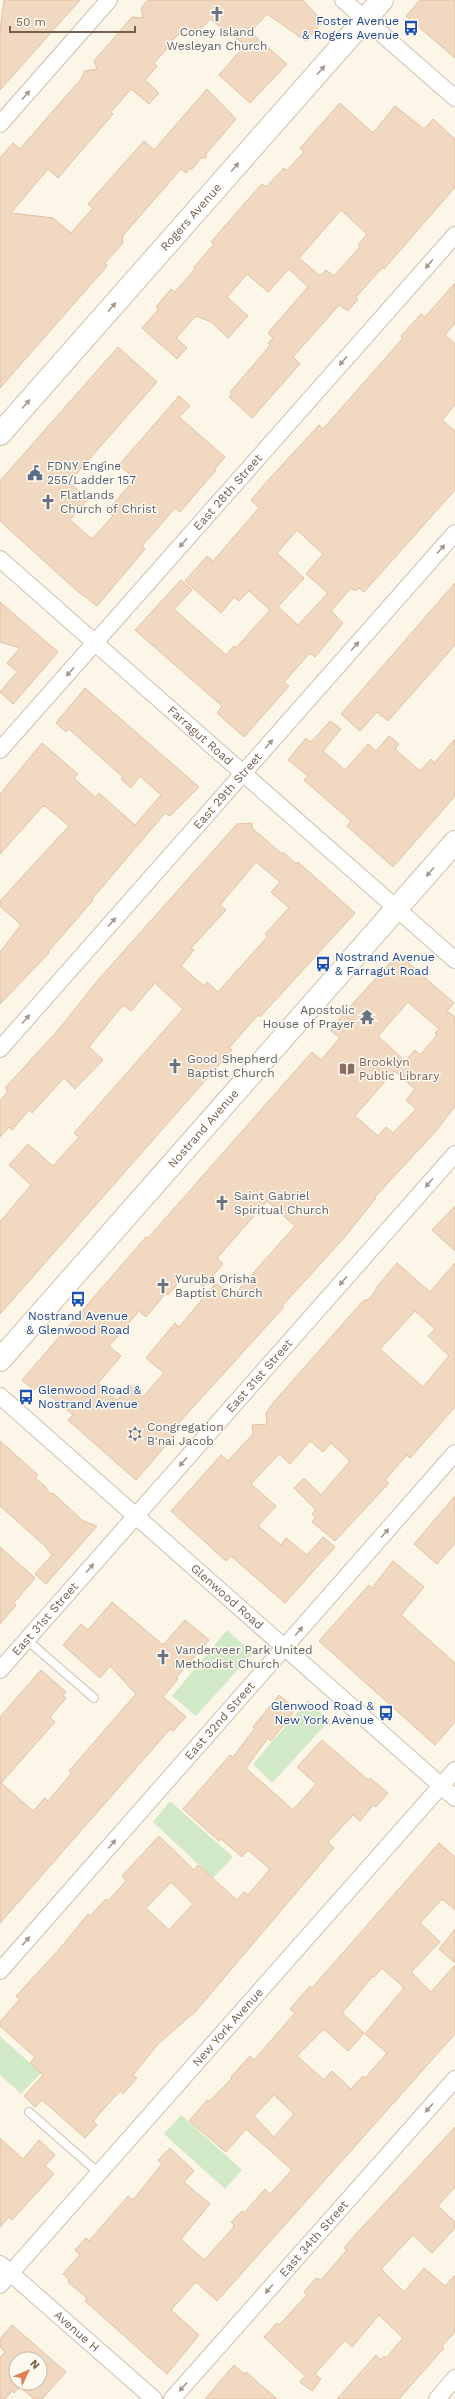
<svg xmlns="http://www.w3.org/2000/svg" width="455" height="2399" viewBox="0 0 455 2399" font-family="'Work Sans',sans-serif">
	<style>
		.green { fill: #d1e9c7 }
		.building { fill: #f0d8c1; stroke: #e2c1a2; fill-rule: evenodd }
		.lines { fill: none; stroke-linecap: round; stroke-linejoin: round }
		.lane-casing { stroke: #cdbfaf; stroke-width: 10 }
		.street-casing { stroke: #cdbfaf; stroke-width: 18 }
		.secondary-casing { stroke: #d0c0ac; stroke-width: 24 }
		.lane { stroke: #fff; stroke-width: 8 }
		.street { stroke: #fff; stroke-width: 16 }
		.secondary { stroke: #fff; stroke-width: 22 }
		.oneway { fill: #a5978b }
		.labels { text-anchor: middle; stroke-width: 3; stroke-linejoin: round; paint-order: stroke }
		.transit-label { font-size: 12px; fill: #164399; stroke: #fefaef; text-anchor: end }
		.worship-label { font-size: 12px; fill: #5b616d; stroke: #fefaef; text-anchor: start }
		.street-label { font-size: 12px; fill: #755f4d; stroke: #fefaef }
		.service-label { font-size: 12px; fill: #4e5e75; stroke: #fefaef; text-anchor: start }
		.education-label { font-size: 12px; fill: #785e54; stroke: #fefaef; text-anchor: start }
	</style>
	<rect width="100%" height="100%" fill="#fcf6e8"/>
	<path class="green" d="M227 1630 253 1653 196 1716 172 1696Z
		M308 1700 330 1720 272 1783 253 1764Z
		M170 1801 233 1857 213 1878 153 1822Z
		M0 2036 41 2073 21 2094 0 2075Z
		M181 2115 242 2170 225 2189 164 2134Z"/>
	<path class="building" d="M4 0H80L0 90V30Z
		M148 0H303L323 22 306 41 267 14 250 32 287 64 250 103 219 75 245 45 210 19 199 31 195 28 191 32 186 28 166 46 167 49 154 63 157 66 145 80 159 93 149 104 131 89 111 112 113 114 58 178 48 169 11 213 53 218 71 233 93 208 88 204 144 141 154 150 207 89 236 119 206 154V158H201L192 169H189L186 173 181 169 159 194 122 237 123 243 105 263 107 266 0 388V158L13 143 20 149 81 79 85 71 97 69 94 61 132 17 143 18 141 8Z
		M420 0H455V58L406 16Z
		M340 103 373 133 395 106 424 129 433 119 455 139V187L384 269 383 267 356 297 358 299 348 311 339 305 324 322 293 357 300 364 252 418 229 397 232 394 230 392 268 348 270 345 268 343 273 338 268 333 308 287 289 269 268 292 247 274 227 297 248 316 228 338 211 322 196 316 176 338 187 348 177 359 142 328 159 309 156 307 171 289 175 292 195 269 194 267 214 244 211 242 251 196 262 184 266 187 284 168 286 171 304 152 300 148ZM341 210 367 234 358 245 360 247 334 276 326 270 320 276 299 258Z
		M455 283V323L445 335 455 344V405L442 420 455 431V490L364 592 359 588 355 591 351 588 331 611 343 623 315 657 310 653 284 682 289 686 244 737 217 713 222 706 135 630 181 580 192 590 174 609 226 655 234 646 236 648 270 610 249 591 239 601 234 597 221 613 185 581 207 556 213 561 259 508 251 500 271 477 319 425 323 429 403 338 401 336 421 314 425 317ZM297 530 323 554 306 574 328 593 298 625 278 607 304 578 277 553Z
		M118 347 157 382 69 482 88 499 70 520 92 539 113 516 107 511 135 479 119 465 179 396 190 406 179 417 225 457 215 469 216 470 180 512 175 508 142 546 145 549 97 606 76 590 0 521V481Z
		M455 583V645L388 721 377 712 360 731 341 714Z
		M0 602 58 652 13 704 0 692 17 672 7 663 20 648 0 642Z
		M85 688 199 787 170 816 165 813 92 899 93 900 48 952 49 953 0 1004V952L21 925 0 906V901L69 826 45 806 42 807 0 854V794L42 743 78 774 74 778 95 797 99 793 135 825 161 795 140 776 131 788 121 779 123 777 69 729 66 732 56 723Z
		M330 721 341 729 323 751 345 770 368 744 376 751 389 736 399 744 395 749 420 771 431 759 434 763 455 739V796L393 867 347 826 351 821 304 780 308 776 288 760 306 738 310 742 313 740Z
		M252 823V828L282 854 283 852 296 864 298 862 355 913 260 1017 258 1015 242 1033 229 1048 232 1050 0 1314V1222L31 1185 9 1165 28 1144 53 1166 79 1137 74 1133 183 1009 155 983 131 1011 123 1005 89 1047 103 1060 75 1089 64 1078 32 1113 29 1110 12 1130 9 1127 0 1137V1101L8 1091 5 1088 60 1028 98 980 237 824ZM256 862 280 882 271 892 289 908 265 934 268 936 218 992 207 982 204 986 181 966 194 950 191 948 226 910 220 905Z
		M398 954 454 1003 447 1011 455 1017V1106L436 1131 375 1197 376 1198 344 1238 283 1305V1308L176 1426 180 1429 136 1480 68 1420 73 1415 38 1386 34 1390 22 1380 146 1237 148 1238 312 1052 321 1060 340 1038 331 1031 337 1021ZM408 1002 439 1029 435 1033 437 1035 420 1055 415 1050 405 1061 378 1036ZM394 1071 415 1089 406 1100 416 1109 393 1133 386 1127 378 1136 355 1116ZM267 1201 295 1226 232 1297 216 1283 179 1327 175 1323 166 1334 146 1358 164 1373 143 1397 130 1385 117 1400 98 1383 121 1356 109 1346 139 1311 146 1317 166 1293 168 1295 187 1273 203 1287 223 1264 217 1258Z
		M455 1206V1251L432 1230Z
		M397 1263 430 1292 455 1263V1407L410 1458 407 1455 385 1480 389 1483 335 1541 312 1522 316 1517 312 1514 316 1510 294 1488 304 1478 321 1495 350 1461 331 1443 323 1452 310 1441 290 1464 279 1454 251 1484 276 1506 258 1526 281 1545 286 1538 307 1555 323 1537 335 1547 285 1603 231 1556 226 1561 171 1511 221 1455 228 1461 253 1434 252 1425 267 1424 266 1413 273 1403 363 1301 369 1299 376 1290V1288ZM415 1311 435 1329 428 1336 449 1356 423 1387 380 1349Z
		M0 1441 38 1475 35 1478 45 1486 49 1493 54 1494 83 1521 97 1526 46 1584 35 1574 52 1555 45 1546 0 1506Z
		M455 1496V1543L437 1564 414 1544Z
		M0 1547 35 1578 14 1603 16 1605 0 1624Z
		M393 1561 424 1587 401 1615 455 1663V1722L435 1745 319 1641 369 1585 372 1588Z
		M112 1602 163 1645 185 1620 209 1640 176 1678 178 1679 163 1697 186 1717 173 1731 170 1729 0 1923V1717L41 1670 66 1692 63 1696 66 1698 50 1717 55 1722 1 1783 33 1811 45 1798 48 1801 71 1774 69 1771 136 1694 110 1666 100 1678 63 1645 81 1624 88 1630Z
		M279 1695 296 1709 271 1741 268 1738 246 1768 293 1810 316 1784 297 1767 322 1740 368 1780 370 1778 388 1793 376 1807 373 1805 360 1821 353 1815 328 1842 334 1848 196 2011 158 2044 133 2075 137 2078 123 2094 120 2091 93 2121 97 2125 85 2138 42 2100 35 2107 24 2096 43 2075 30 2063 35 2057 0 2026V2022L20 1999 16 1996 57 1952 88 1914 90 1916 106 1899 108 1901 126 1881 122 1876 159 1836 194 1870 198 1865 237 1900 244 1892 248 1895 270 1869 248 1850 242 1857 221 1839 219 1841 183 1809 230 1755 233 1757 255 1728 253 1727ZM171 1882 193 1904 169 1930 146 1908Z
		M439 1843 455 1857V1910L442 1899 420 1923 440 1942 411 1972 431 1992 455 1965V2034L217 2301 196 2282 171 2310 199 2335 167 2374 85 2301 87 2298 68 2282 69 2280 63 2274 80 2255 75 2250 86 2238 89 2241 128 2196 133 2200 162 2164 158 2160 170 2148 194 2171 184 2182 210 2204 181 2239 204 2260 233 2228 234 2225 231 2222 242 2211 244 2213 265 2189 270 2194 292 2170 246 2129 226 2152 189 2121 207 2100 210 2101 232 2078 231 2077 250 2056 254 2060 295 2013 290 2009 310 1986 312 1988ZM382 1968 404 1988 365 2034 387 2053 365 2078 363 2076 351 2089 332 2071 324 2080 297 2056 324 2029 348 2051 364 2033 342 2013 373 1976 374 1977ZM274 2095 294 2114 274 2137 254 2116Z
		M455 1929V1963L439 1949Z
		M455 2127V2187L438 2206 455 2222V2228L432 2253 413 2235 381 2269 404 2292 424 2268 445 2286 455 2275V2332L442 2346 444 2348 399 2399H337L376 2355 381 2360 384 2356 386 2358 403 2338 379 2315 352 2347 345 2340 315 2374 321 2379 312 2391 300 2382 305 2376 264 2337 277 2323 279 2325 307 2295 304 2292 316 2278 321 2280 347 2250 344 2248 356 2234Z
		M0 2138 23 2159 39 2140 55 2155 45 2166 54 2174 12 2220 9 2217 0 2227Z
		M12 2325 66 2372 42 2399H34L20 2387 14 2393 12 2391 5 2399H0V2358L5 2352 0 2347V2339ZM16 2359H40V2383H16Z
		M234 2365 244 2374 246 2372 277 2399H205Z"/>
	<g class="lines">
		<g class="lane-casing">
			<path id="lane" d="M27 1640 94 1698
				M29 2112 100 2174"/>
		</g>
		<g class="street-casing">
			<g id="street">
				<path d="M343 0 455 98"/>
				<path d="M0 124 109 0"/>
				<path id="s1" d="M0 559 455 960"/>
				<path id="s2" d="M0 750 455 235"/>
				<path id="s3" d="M0 1049 455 533"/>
				<path id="s4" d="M0 1396 455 1798"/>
				<path id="s5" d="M0 1670 455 1154"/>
				<path id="s6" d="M0 1971 455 1453"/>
				<path id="s7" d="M0 2264 154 2399"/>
				<path id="s8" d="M0 2285 455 1770"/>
				<path id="s9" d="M172 2399 455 2079"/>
				<path d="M437 2399 455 2378"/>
			</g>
		</g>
		<g class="secondary-casing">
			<g id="secondary">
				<path id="s10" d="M0 434 382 0"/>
				<path id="s11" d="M0 1360 455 842"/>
			</g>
		</g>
		<use href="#lane" class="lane"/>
		<use href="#street" class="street"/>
		<use href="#secondary" class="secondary"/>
	</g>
	<defs><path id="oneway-solid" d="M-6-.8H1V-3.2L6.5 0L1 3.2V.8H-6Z"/></defs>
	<g class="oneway">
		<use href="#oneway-solid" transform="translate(321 70) rotate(-49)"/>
		<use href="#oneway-solid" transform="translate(26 95) rotate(-49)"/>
		<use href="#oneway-solid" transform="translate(235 167) rotate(-49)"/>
		<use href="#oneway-solid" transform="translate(429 264) rotate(131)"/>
		<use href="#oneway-solid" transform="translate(112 307) rotate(-49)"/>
		<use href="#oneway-solid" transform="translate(343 361) rotate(131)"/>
		<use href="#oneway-solid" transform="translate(26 404) rotate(-49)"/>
		<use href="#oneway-solid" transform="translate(183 543) rotate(131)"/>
		<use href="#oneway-solid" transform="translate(441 549) rotate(-49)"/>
		<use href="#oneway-solid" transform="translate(355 646) rotate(-49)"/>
		<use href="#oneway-solid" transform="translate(70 672) rotate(132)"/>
		<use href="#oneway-solid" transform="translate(269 744) rotate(-49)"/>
		<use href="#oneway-solid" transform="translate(430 872) rotate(131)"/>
		<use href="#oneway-solid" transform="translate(112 922) rotate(-49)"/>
		<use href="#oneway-solid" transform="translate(26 1019) rotate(-49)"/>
		<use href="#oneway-solid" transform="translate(429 1183) rotate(131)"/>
		<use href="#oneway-solid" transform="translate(343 1281) rotate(131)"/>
		<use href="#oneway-solid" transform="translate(183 1462) rotate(131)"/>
		<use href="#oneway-solid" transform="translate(385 1533) rotate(-49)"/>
		<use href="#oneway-solid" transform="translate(90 1568) rotate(-49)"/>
		<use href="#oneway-solid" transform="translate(299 1631) rotate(-49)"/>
		<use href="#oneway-solid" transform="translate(112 1844) rotate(-49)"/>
		<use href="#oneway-solid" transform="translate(26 1941) rotate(-49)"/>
		<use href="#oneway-solid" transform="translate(429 2108) rotate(131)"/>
		<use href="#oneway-solid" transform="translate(269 2289) rotate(131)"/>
		<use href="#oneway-solid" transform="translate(183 2387) rotate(131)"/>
	</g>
	<defs>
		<g id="church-bare" transform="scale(1.2)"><path d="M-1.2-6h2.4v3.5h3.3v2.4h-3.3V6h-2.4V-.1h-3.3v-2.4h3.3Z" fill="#6b7280" stroke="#fefaef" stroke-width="2.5" paint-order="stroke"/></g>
		<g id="bus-bare" transform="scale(1.2)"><path d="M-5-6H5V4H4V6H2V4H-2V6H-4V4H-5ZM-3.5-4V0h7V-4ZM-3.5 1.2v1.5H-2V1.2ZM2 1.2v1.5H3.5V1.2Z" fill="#1a4fb4" stroke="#fefaef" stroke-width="2.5" paint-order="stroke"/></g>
		<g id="civic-bare" transform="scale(1.2)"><path d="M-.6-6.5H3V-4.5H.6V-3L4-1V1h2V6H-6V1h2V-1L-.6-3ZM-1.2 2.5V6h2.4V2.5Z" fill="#5c6f8a" stroke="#fefaef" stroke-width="2.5" paint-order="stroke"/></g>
		<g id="temple-bare" transform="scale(1.2)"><path d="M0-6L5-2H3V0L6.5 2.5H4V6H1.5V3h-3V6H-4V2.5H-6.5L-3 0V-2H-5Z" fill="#6b7280" stroke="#fefaef" stroke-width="2.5" paint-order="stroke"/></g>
		<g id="library-bare" transform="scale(1.2)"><path d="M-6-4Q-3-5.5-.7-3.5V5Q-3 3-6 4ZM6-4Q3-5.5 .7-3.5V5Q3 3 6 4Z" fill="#8d6e63" stroke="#fefaef" stroke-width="2.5" paint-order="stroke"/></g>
		<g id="synagogue-bare" transform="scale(1.2)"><path d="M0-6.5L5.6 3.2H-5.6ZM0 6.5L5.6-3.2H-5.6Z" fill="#6b7280" stroke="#fefaef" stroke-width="2.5" paint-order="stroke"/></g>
	</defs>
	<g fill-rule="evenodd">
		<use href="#church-bare" x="217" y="14"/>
		<use href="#bus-bare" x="411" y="28"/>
		<use href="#civic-bare" x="35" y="473"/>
		<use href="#church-bare" x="48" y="502"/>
		<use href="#bus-bare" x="323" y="964"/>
		<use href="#temple-bare" x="367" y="1017"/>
		<use href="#church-bare" x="175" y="1066"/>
		<use href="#library-bare" x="347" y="1069"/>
		<use href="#church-bare" x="222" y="1203"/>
		<use href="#church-bare" x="163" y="1286"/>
		<use href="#bus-bare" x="78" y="1299"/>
		<use href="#bus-bare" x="26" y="1397"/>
		<use href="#synagogue-bare" x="135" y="1434"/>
		<use href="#church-bare" x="163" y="1657"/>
		<use href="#bus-bare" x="386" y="1713"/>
	</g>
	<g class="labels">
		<g class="transit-label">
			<text x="399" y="25">Foster Avenue<tspan x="399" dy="14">&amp; Rogers Avenue</tspan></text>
			<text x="335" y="961" text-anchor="start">Nostrand Avenue<tspan x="335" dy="14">&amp; Farragut Road</tspan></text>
			<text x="78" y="1320" text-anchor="middle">Nostrand Avenue<tspan x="78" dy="14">&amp; Glenwood Road</tspan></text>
			<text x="38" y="1394" text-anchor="start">Glenwood Road &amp;<tspan x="38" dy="14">Nostrand Avenue</tspan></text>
			<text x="374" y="1710">Glenwood Road &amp;<tspan x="374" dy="14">New York Avenue</tspan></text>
		</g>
		<g class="worship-label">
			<text x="217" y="36" text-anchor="middle">Coney Island<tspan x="217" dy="14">Wesleyan Church</tspan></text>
			<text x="60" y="499">Flatlands<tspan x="60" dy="14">Church of Christ</tspan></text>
			<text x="355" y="1014" text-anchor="end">Apostolic<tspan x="355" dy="14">House of Prayer</tspan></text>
			<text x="187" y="1063">Good Shepherd<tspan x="187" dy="14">Baptist Church</tspan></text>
			<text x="234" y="1200">Saint Gabriel<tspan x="234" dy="14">Spiritual Church</tspan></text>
			<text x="175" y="1283">Yuruba Orisha<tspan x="175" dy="14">Baptist Church</tspan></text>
			<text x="147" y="1431">Congregation<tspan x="147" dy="14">B'nai Jacob</tspan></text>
			<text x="175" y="1654">Vanderveer Park United<tspan x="175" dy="14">Methodist Church</tspan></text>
		</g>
		<g class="street-label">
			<text dy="4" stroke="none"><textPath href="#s10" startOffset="289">Rogers Avenue</textPath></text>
			<text dy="4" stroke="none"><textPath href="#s2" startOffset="344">East 28th Street</textPath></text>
			<text dy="4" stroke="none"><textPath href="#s1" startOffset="267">Farragut Road</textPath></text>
			<text dy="4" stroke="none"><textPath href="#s3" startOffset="344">East 29th Street</textPath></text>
			<text dy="4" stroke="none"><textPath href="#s11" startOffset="308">Nostrand Avenue</textPath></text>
			<text dy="4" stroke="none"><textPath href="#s5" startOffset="392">East 31st Street</textPath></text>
			<text dy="4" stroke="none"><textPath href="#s4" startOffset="303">Glenwood Road</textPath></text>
			<text dy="4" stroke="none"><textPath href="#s5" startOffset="68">East 31st Street</textPath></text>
			<text dy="4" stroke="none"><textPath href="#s6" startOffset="333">East 32nd Street</textPath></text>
			<text dy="4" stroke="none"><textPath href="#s8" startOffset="344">New York Avenue</textPath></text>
			<text dy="4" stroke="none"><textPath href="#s9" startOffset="214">East 34th Street</textPath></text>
			<text dy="4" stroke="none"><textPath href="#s7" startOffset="102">Avenue H</textPath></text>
		</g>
		<g class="service-label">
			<text x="47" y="470">FDNY Engine<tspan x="47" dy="14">255/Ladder 157</tspan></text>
		</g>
		<g class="education-label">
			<text x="359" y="1066">Brooklyn<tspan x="359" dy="14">Public Library</tspan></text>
		</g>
	</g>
	<g transform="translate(28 2371) rotate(46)"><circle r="19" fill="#fefaef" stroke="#c7bcae"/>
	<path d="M0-3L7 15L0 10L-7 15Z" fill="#df8154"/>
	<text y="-6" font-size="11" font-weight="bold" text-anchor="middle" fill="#755f4d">N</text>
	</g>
	<path d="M10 26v6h125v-6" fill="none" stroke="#755f4d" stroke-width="2"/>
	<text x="16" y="26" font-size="12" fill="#755f4d" stroke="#fefaef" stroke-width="3" paint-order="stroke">50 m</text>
</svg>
